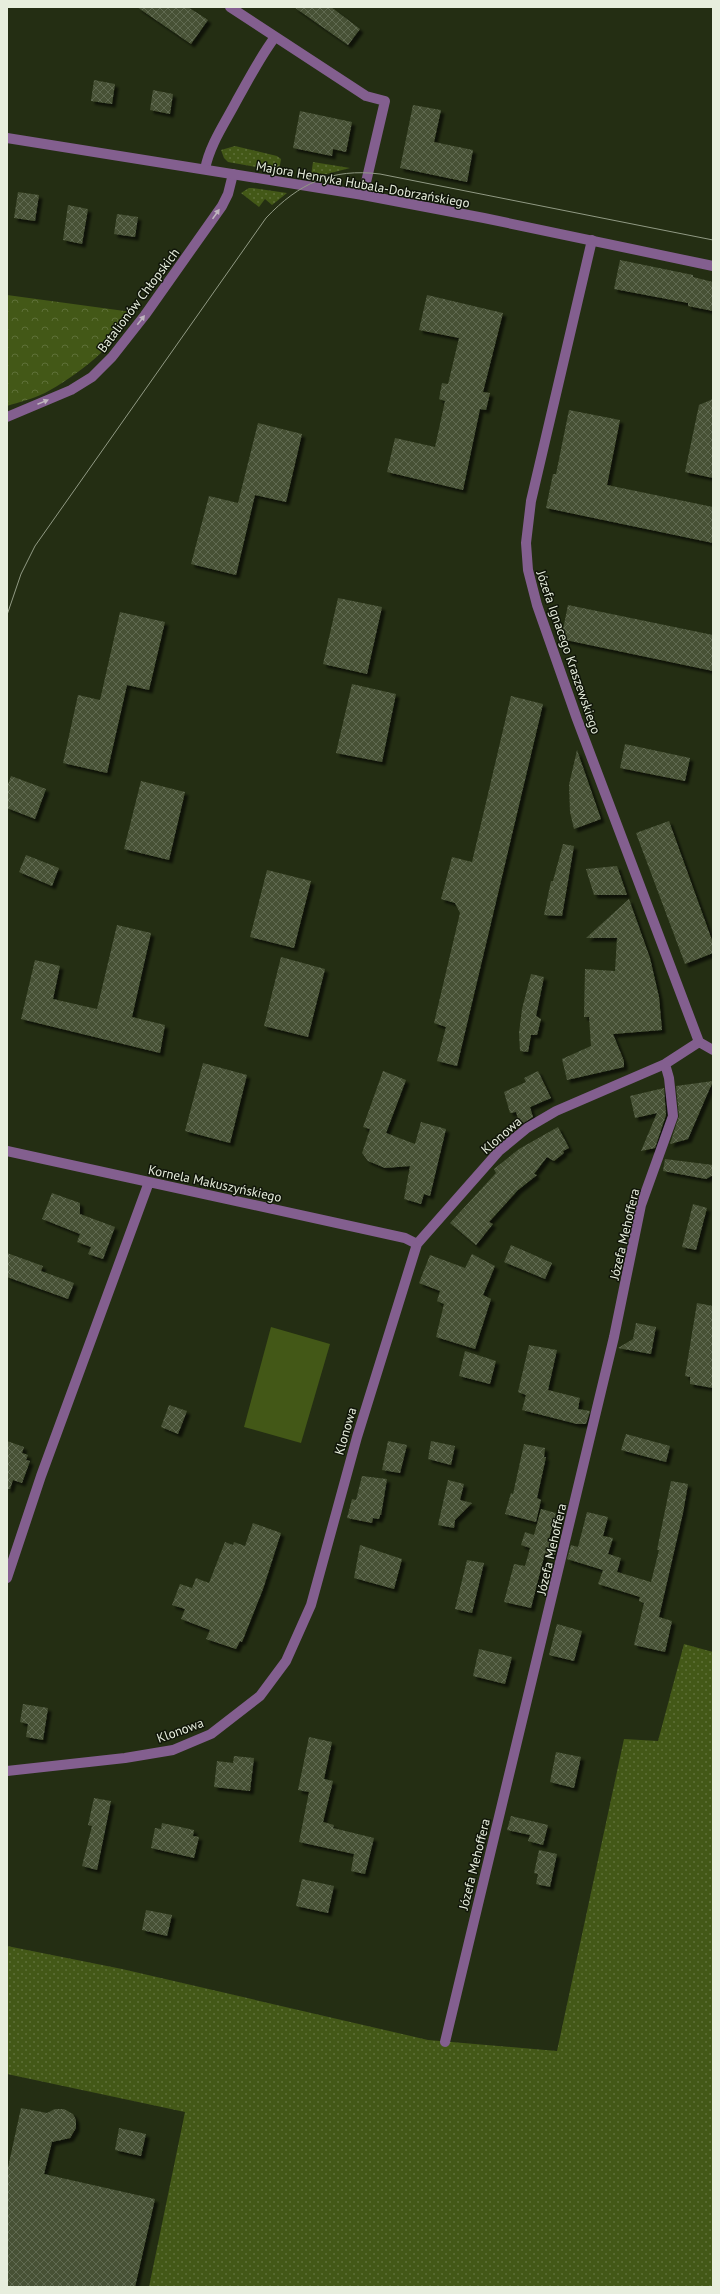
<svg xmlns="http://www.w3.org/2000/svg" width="720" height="2294" viewBox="0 0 720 2294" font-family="'PT Sans',sans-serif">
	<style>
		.grass { fill: url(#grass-dots) }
		.forest { fill: url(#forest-crowns) }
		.garden { fill: #435817 }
		.building { fill: url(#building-cross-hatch); filter: url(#shadow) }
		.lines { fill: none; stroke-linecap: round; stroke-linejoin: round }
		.minor { stroke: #835f8f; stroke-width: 10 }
		.tertiary { stroke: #835f8f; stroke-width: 10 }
		.tram { stroke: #919a84; stroke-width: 1 }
		.oneway { fill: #bfb5be }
		.labels { text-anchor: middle; stroke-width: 3; stroke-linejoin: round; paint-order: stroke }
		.street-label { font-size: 13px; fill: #e7eedd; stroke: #101509 }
	</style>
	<defs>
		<pattern id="grass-dots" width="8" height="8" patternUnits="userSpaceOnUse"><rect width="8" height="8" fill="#435817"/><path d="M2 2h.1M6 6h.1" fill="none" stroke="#5e7038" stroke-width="1.8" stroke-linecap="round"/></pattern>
		<pattern id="forest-crowns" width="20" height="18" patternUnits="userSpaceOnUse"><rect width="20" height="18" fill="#435817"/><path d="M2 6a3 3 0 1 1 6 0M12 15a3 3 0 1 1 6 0" fill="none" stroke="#5e7038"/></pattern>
		<pattern id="building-cross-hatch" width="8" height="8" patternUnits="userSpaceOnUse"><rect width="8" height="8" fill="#465134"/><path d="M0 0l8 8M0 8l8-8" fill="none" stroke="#616a51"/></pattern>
		<filter id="shadow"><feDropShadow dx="3.5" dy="3.5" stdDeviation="1" flood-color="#0009"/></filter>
	</defs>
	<rect width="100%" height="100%" fill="#242e13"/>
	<path class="grass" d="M235 146 277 156 281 159 279 171 228 162 224 158 221 150Z
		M313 162 350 168 315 177 311 176Z
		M249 188H253L287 193 272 205 265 199 259 207 241 193Z
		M684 1644 713 1652V2287H149L185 2112 7 2074V1946L122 1969 428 2040 557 2051 624 1739 658 1741Z"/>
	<path class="forest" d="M7 295 132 312C119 344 75 377 45 393 33 399 19 402 7 406Z"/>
	<path class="garden" d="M271 1327 330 1344 301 1443 244 1427Z"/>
	<path class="building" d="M137 7H188L208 20 191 44Z
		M294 7H331L360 29 348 45Z
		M94 80 115 84 112 104 91 101Z
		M153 90 173 94 170 114 150 110Z
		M413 105 441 110 434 142 473 150 467 182 400 168Z
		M300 111 352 122 346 152 333 149 332 156 293 148Z
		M18 192 39 195 35 221 14 218Z
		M68 205 88 209 82 244 63 240Z
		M117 214 138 217 135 237 114 234Z
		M620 260 693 275V277L713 282V311L688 306V303L614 289Z
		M427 295 503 313 483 392 490 393 486 410 480 409 463 490 387 472 395 438 435 447 445 401 439 399 442 383 448 384 459 338 419 330Z
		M713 399V478L685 472 699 405Z
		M569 410 620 420 607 485 713 507V543L546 508 553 474H556Z
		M258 423 302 434 286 502 255 495 236 575 191 564 209 496 238 503Z
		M338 598 382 607 367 674 323 664Z
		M568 605 713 635V671L561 639Z
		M120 612 165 622 149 690 127 685 107 773 63 763 78 695 100 700Z
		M352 684 396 694 382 762 336 753Z
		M511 696 543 704 457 1066 437 1061 446 1027 434 1023 460 913 455 903 441 899 452 857 472 862Z
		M625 744 690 758 685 781 620 768Z
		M577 750 601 819 574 829 570 812 569 785Z
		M11 776 46 789 35 819 7 808V787Z
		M141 781 185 792 169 860 124 849Z
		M669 821 713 943V953L685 964 636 833Z
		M563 844 574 846 562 916 544 915 551 881H553Z
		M26 855 59 868 52 886 19 872Z
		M617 866 627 895H594L586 869Z
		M267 870 311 881 294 948 250 937Z
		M629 899 650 958 659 997 662 1030 613 1034 624 1061V1067L567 1080 562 1059 591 1046 589 1017H584L585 969 615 971 617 938H586Z
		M117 925 151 933 132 1017 165 1025 160 1053 21 1019 35 960 60 966 53 999 97 1009Z
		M281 957 325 969 308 1037 264 1026Z
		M531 974 544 977 536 1016 541 1019 537 1035H531L528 1052 520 1051 519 1033 522 1009Z
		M203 1063 247 1075 230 1143 185 1131Z
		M383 1071 406 1080 386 1133 415 1144 421 1122 446 1129 430 1196 424 1194 421 1204 404 1199 410 1166 385 1168 368 1161 362 1153 370 1129 363 1127Z
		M538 1071 551 1098 530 1107 533 1117 520 1125 516 1112 510 1113 504 1092 526 1082 524 1078Z
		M713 1081 688 1139 670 1144 679 1116 676 1086Z
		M664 1088 666 1115 655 1148 641 1151 657 1113 635 1118 630 1096Z
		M558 1127 569 1148 563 1151 564 1153 554 1161 547 1157 534 1174 537 1175 518 1190 489 1222 493 1224 476 1245 450 1223 496 1173 494 1169 519 1149Z
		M665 1159 713 1165V1175L706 1179 663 1171Z
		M52 1193 80 1203V1214L115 1227 103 1259 88 1254 91 1247 77 1242 80 1234 42 1219Z
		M693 1204 707 1208 696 1250 682 1247Z
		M511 1245 552 1263 545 1279 504 1262Z
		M7 1253 43 1266 41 1271 74 1283 68 1299 7 1277Z
		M472 1254 495 1266 483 1295 491 1299 475 1349 436 1337 444 1304 437 1301 440 1291 419 1283 430 1255 465 1268Z
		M697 1303 713 1306V1388L690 1384V1377L685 1376Z
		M636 1323 656 1327 651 1354 618 1348 633 1339Z
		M529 1345 557 1350 548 1390 580 1398 578 1409 590 1411 586 1424H577L522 1410 526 1395 518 1392Z
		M465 1351 496 1361 490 1384 459 1376Z
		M169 1405 187 1411 178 1434 161 1427Z
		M626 1434 670 1446 666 1462 621 1450Z
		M7 1441 24 1447 22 1453 28 1455 26 1460 30 1461 22 1483 13 1480 10 1489H7Z
		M388 1441 407 1445 400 1473 382 1470Z
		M431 1441 455 1446 451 1465 428 1459Z
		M524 1444 545 1448 544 1457H546L537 1498 541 1500 536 1522 505 1514 511 1493 513 1494Z
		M362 1476 387 1479 381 1515H380L379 1519 373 1518 372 1523 347 1518 352 1499 356 1500Z
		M448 1480 464 1484 460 1500 472 1503 455 1520 454 1528 438 1525Z
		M671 1481 688 1484 683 1513 659 1617 672 1621 665 1652 634 1645 644 1603 639 1601 640 1597 598 1584 603 1570 567 1559 571 1545 578 1547 587 1512 608 1517 603 1536 613 1538 608 1554 621 1558 617 1572 651 1582 659 1550H657Z
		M541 1509 556 1513 549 1539 558 1542 555 1555 545 1553 531 1608 504 1602 514 1564 525 1566 530 1548 521 1545 525 1532 534 1535Z
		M253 1523 281 1533 263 1589 242 1642 240 1641 236 1649 206 1639 210 1630 181 1619 185 1609 172 1605 180 1584 192 1588 196 1578 209 1583 225 1542 233 1545 234 1542 245 1546Z
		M360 1545 402 1559 394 1589 354 1578Z
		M467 1560 484 1563 472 1613 455 1609Z
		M557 1624 582 1631 574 1661 549 1655Z
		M479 1649 512 1657 505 1684 473 1676Z
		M23 1704 48 1708 43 1740 26 1737 28 1724 20 1722Z
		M309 1737 332 1742 324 1779 333 1781 323 1822 334 1825 333 1828 374 1838 365 1874 351 1871 354 1854 299 1842 309 1792 298 1790Z
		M556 1752 581 1757 574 1788 550 1782Z
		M234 1756 254 1758 250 1791 214 1787 217 1761 233 1763Z
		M94 1798 111 1801 97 1870 82 1866 92 1826 88 1825Z
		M511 1816 548 1825 543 1845 528 1841 530 1835 507 1830Z
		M162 1823 194 1830 193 1836 199 1837 194 1858 151 1848 155 1828 161 1829Z
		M539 1850 557 1854 550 1887 536 1884 538 1874 534 1873Z
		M302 1879 334 1886 328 1913 296 1906Z
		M146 1910 172 1915 167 1936 142 1930Z
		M21 2108 47 2113 55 2109H64L73 2114 76 2120V2128L70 2138 52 2142 44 2174 155 2199 135 2287H7V2172Z
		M119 2128 146 2134 141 2156 115 2150Z"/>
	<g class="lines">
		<path class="minor" d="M230 7 366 96 385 101 363 195
			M205 169C210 144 225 123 237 100 249 79 260 57 275 37
			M592 240 531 501 526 543 528 570 537 605 577 719 699 1042 713 1050
			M7 417 71 390 92 377 112 357 145 315 222 206 228 194 233 174
			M7 1151 405 1238 417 1244
			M7 1578 41 1476 149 1182
			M7 1771 125 1758 173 1750 211 1734 260 1696 286 1661 311 1605 357 1437 417 1244 499 1151 527 1128 556 1111 665 1064 699 1042
			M445 2042 614 1337 641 1205 673 1116 669 1078 665 1064"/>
		<path class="tertiary" d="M7 138 363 195 484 218 713 266"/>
		<path class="tram" d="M7 615 21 574 35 546 266 218C299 183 332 168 380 174L713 240"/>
	</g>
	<defs><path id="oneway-solid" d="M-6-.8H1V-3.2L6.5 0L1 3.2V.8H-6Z"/></defs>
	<g class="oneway">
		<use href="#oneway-solid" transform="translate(216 214) rotate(-55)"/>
		<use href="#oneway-solid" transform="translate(141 320) rotate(-52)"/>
		<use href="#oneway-solid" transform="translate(43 402) rotate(-22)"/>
	</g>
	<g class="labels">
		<g class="street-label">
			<text transform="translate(363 184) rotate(10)" y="5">Majora Henryka Hubala-Dobrzańskiego</text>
			<text transform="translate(138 300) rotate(-53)" y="5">Batalionów Chłopskich</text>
			<text transform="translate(569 652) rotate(71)" y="5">Józefa Ignacego Kraszewskiego</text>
			<text transform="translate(501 1135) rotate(-41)" y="5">Klonowa</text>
			<text transform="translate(215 1183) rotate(12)" y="5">Kornela Makuszyńskiego</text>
			<text transform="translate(624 1234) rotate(-77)" y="5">Józefa Mehoffera</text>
			<text transform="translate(345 1431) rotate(-74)" y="5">Klonowa</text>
			<text transform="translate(551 1549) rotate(-77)" y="5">Józefa Mehoffera</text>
			<text transform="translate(180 1730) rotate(-20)" y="5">Klonowa</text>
			<text transform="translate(474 1864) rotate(-76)" y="5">Józefa Mehoffera</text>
		</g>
	</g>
	<rect width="720" height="2294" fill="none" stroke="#e7eedd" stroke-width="16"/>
</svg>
